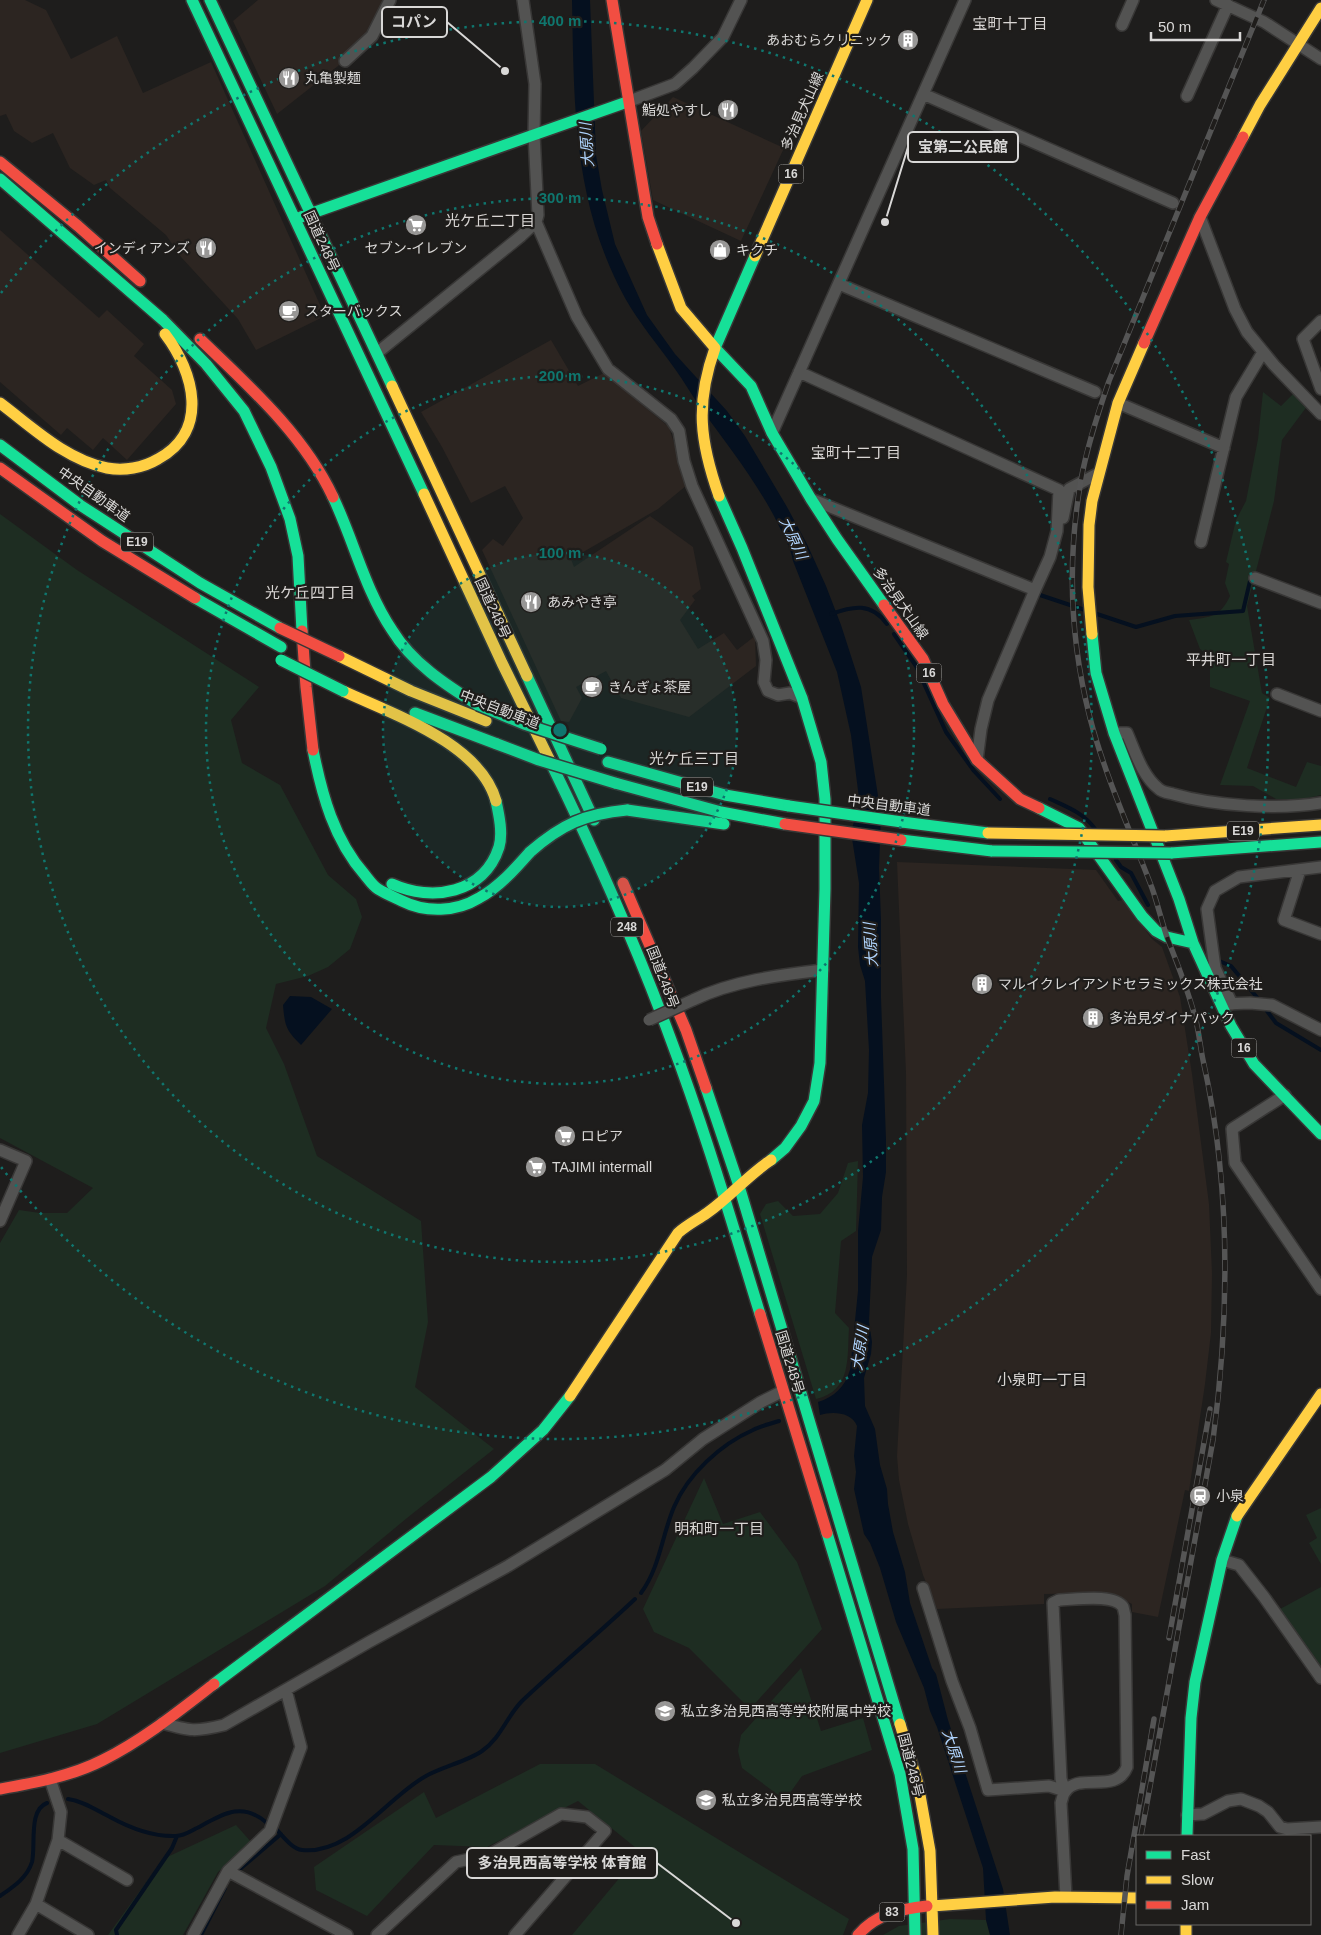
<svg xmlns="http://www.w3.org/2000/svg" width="1321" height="1935" viewBox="0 0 1321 1935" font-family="Arial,'Noto Sans JP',sans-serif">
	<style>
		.built { fill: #2c2521 }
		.green { fill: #1e2d22 }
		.water { fill: #05101f }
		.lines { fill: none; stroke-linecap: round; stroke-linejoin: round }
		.stream { stroke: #05101f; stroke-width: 4 }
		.street-casing { stroke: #383736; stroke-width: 14 }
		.fast-casing { stroke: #383736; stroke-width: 14 }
		.slow-casing { stroke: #383736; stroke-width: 14 }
		.jam-casing { stroke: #383736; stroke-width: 14 }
		.street { stroke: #535352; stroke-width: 11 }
		.fast { stroke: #16e098; stroke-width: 11 }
		.slow { stroke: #ffcf43; stroke-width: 11 }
		.jam { stroke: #f24e42; stroke-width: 11 }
		.rail-casing { stroke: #555; stroke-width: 5.5 }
		.rail { stroke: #1f1d1b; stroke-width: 4; stroke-dasharray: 11; stroke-linecap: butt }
		.street-bridge-casing { stroke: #383736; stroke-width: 14; stroke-linecap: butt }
		.fast-bridge-casing { stroke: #383736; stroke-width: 14; stroke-linecap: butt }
		.slow-bridge-casing { stroke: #383736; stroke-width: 14; stroke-linecap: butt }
		.jam-bridge-casing { stroke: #383736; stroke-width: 14; stroke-linecap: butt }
		.street-bridge { stroke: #535352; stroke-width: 11 }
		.fast-bridge { stroke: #16e098; stroke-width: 11 }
		.slow-bridge { stroke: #ffcf43; stroke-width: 11 }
		.jam-bridge { stroke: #f24e42; stroke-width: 11 }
		.ring { fill: none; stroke: #0f766e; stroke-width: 2.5; stroke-dasharray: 2.5 5 }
		.labels { text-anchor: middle; stroke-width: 4.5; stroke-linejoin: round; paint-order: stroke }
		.shield { fill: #1f1d1b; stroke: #a1a09f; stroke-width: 1 }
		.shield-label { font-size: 12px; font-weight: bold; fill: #d9d8d7 }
		.poi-label { font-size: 14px; fill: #d9d8d7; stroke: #1f1d1b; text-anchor: start }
		.street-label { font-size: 14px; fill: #d9d8d7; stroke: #1f1d1b }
		.neighbourhood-label { font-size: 15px; fill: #d9d6d4; stroke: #1f1d1b }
		.water-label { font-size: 15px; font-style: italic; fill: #b0d5ff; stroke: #1f1d1b }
		.centre { fill: #0f766e; stroke: #1f1d1b; stroke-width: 2.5 }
		.ring-label { font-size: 15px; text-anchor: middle; font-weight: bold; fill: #0f766e; stroke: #1f1d1b; stroke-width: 4.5; stroke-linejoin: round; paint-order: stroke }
		.leader { fill: none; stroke: #d9d8d7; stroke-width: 2 }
		.callout-dot { fill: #d9d8d7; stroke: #1f1d1b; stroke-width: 2 }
		.callout { fill: #1f1d1b; stroke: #d9d8d7; stroke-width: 2 }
		.callout-label { font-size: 15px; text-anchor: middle; font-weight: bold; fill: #d9d8d7 }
	</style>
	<rect width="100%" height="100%" fill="#1e1d1c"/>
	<path class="built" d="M0 0H25L46 10 71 59 117 36 143 93 211 62 325 316 256 350 238 319 181 257 166 235 110 188 106 180 94 185 70 168 53 133 32 143 14 131 6 114 0 116Z
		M258 0H388L366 36 338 66 277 114 233 21Z
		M673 97 784 148 741 241 653 200 641 131Z
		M0 230 99 318 107 310 144 344 134 356 172 390 176 404 127 460 103 438 93 450 67 428 61 435 0 382Z
		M551 340 578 386 604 373 669 427 687 485 658 509 571 559 574 567 650 516 693 547 701 589 692 596 695 600 680 620 698 649 724 633 737 650 755 636 756 666 689 717 621 698 606 671 576 687 582 698 569 722 561 721 482 550 493 539 503 546 523 518 505 486 471 503 442 447 421 412Z
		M897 862 1096 870 1118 901 1123 900 1152 939 1162 947 1180 997 1192 1074 1209 1204 1212 1273 1211 1333 1205 1384 1189 1491 1185 1490 1158 1617 1132 1612V1604L1111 1593 1044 1594V1604L937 1609 923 1575 908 1524 899 1480 897 1456 907 1275 906 1073Z"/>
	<path class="green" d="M1296 391 1308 405 1282 440 1274 501 1247 606 1262 693 1270 698 1247 768 1296 787 1307 762 1321 766V795L1303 799H1276L1253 786 1220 785 1250 701 1210 687V657L1200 649 1189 620C1211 617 1220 617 1230 596L1225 583 1229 564 1226 562 1236 520 1246 501 1258 439 1263 392 1281 406Z
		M0 514 77 570 259 687 231 720 242 763 280 785 328 875 356 899 362 917 350 949 328 967 308 976 276 984 266 1028 284 1064 317 1156 421 1221 428 1322 415 1387 494 1449 407 1518 325 1586 97 1724 0 1753V1243L19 1210 40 1213H67L93 1188 0 1138Z
		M858 1161 856 1231 841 1241 835 1313 849 1328C847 1357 852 1391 816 1399L760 1214 766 1204 778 1201 793 1216 820 1214 838 1193 848 1163Z
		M704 1478 723 1524 760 1512 797 1562 822 1629 750 1709 689 1648 654 1632 643 1609Z
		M1321 1508V1564L1309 1543 1317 1538 1306 1515Z
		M1321 1587V1669L1280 1609Z
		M801 1668 821 1731 863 1718 872 1750 802 1776 785 1800 742 1768 738 1751 741 1735Z
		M540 1764H595L849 1919 843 1935H572L641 1852 578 1801 487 1847 434 1845 367 1916 316 1890 314 1867 424 1792 436 1818Z
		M236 1825 252 1843 218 1872 183 1935H108L163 1859Z
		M950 1919 986 1920 990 1935H883L899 1926Z"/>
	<path class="water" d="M572 0H590L596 155 602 190 615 244 647 315 675 354 727 411 745 436 787 507 807 544 826 586 841 625 861 687 881 815 879 868 881 920V998L886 1140V1172L882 1197 881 1230 872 1257 869 1322 872 1342 871 1354 864 1378 865 1406 875 1429 880 1465 887 1489 888 1504 893 1532 905 1572 910 1603 932 1668 936 1674 948 1720 1003 1889 1010 1935H990L986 1920 983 1868 937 1727 930 1711 924 1688 896 1622 880 1568 870 1543 864 1534 854 1489 856 1472 854 1456 857 1426C852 1412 832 1411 820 1415L818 1402C834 1397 845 1387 850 1370L858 1291V1231L863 1177 862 1125 868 1093 869 1050 865 981 860 965 858 947 859 883 851 832 857 811 860 806 851 735 837 672 793 561C790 545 781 531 774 516 753 477 726 443 700 407 691 394 684 381 675 369 658 345 639 323 625 298 573 203 574 105 572 0Z
		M290 996 311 997 332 1009 301 1045C286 1030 285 1027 283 1005Z"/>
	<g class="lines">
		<path class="stream" d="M1040 595 1085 610
			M1094 613 1136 627 1175 616 1243 611 1250 581
			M831 614C853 606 871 602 887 624
			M894 634 916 666 946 732 974 771 1000 799
			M1050 799C1067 807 1084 813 1095 829
			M1116 860 1121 867 1131 873 1148 905
			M1217 960 1231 966 1260 1001
			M1264 1007 1276 1023 1321 1050
			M641 1593C660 1567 662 1535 674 1507 688 1474 721 1444 753 1430 761 1426 770 1424 779 1421
			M68 1799C83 1801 96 1810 110 1817 130 1828 154 1837 176 1836 184 1836 191 1831 197 1828 223 1814 242 1801 267 1823
			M276 1829C283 1836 292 1849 302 1850 351 1855 387 1797 426 1776 442 1767 468 1761 482 1751 501 1738 507 1716 522 1701 559 1666 598 1634 635 1599
			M240 1869 281 1834
			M0 1896C13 1887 27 1878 32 1862 36 1845 28 1810 47 1803
			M117 1935 116 1930 172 1848 177 1836
			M201 1935 225 1888"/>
		<g class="street-casing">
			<path id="street" d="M1216 0 1264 22 1321 59
				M1122 25 1133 0
				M345 61 372 36 390 0
				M923 94 1173 203
				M1187 96 1228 5
				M627 102 675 84 693 68 723 37 741 0
				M1200 217 1235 309 1247 332 1274 365 1321 414
				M536 222 577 317 608 369 671 419 679 431 684 461 692 486 763 641 766 660 764 682 768 691 778 695 790 693 802 698
				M839 284 1095 392
				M1321 321 1303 339 1321 389
				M377 353 521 236 536 222 538 215 534 134 535 84 523 0
				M799 372 1059 490 1057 531 1050 557 1035 590
				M1118 403 1224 448
				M772 433 965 0
				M811 499 1035 590 988 700 981 729 977 760
				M1063 518 1069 489 1099 473
				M1201 542 1236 397 1263 352
				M1255 578 1321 603
				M1277 694 1321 711
				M1114 733H1127C1135 751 1142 776 1159 789 1162 792 1169 793 1173 794 1214 806 1279 810 1321 803
				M1300 870 1284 920 1321 934
				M693 1000C732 981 779 975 823 970
				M1224 1004 1250 1003 1272 1005 1321 1030
				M1232 1004 1215 968 1207 909 1215 891 1239 877 1321 867
				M1285 1095 1232 1129 1235 1163 1321 1289
				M0 1150 26 1161 0 1221
				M1222 1560 1239 1565 1264 1597 1321 1678
				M923 1588 952 1681 970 1728 988 1790 1049 1786 1065 1791
				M162 1723C190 1731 195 1732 224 1725L369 1642 508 1566 665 1470 703 1439 761 1402 783 1391
				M1065 1791 1061 1779 1053 1603 1059 1600C1073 1600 1114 1593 1123 1607 1124 1610 1124 1612 1125 1615L1127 1767C1116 1795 1079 1771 1065 1792 1063 1794 1062 1800 1061 1803L1066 1897
				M1187 1815 1203 1814 1228 1801 1241 1799 1259 1806 1268 1812 1280 1827 1287 1829 1321 1827
				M58 1840 127 1880
				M228 1871 270 1831 301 1747 286 1690
				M36 1904 88 1935
				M18 1935 36 1904 58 1840 61 1812 50 1779
				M193 1935 228 1871 347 1935
				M377 1935 456 1862 489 1855 561 1814 587 1817 605 1831 515 1935"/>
		</g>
		<g class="fast-casing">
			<path id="fast" d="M192 0 424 494
				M210 0 392 386
				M0 179 163 320 206 364 244 411 271 467 290 519 298 556 302 631
				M301 217 627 102
				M755 256 715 348 751 386 772 433 811 499 837 539 884 605
				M0 445 80 505 200 583 280 628
				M719 496 742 548 802 698 821 762 825 799V889L820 1063 814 1101 801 1126 785 1148 771 1160
				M333 497C354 541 365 590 392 630 412 663 446 685 478 705
				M195 598 281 647
				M1092 634 1096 673 1114 733 1179 899 1193 943
				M527 676 594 820
				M415 713 497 744
				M313 750C322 795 334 840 365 875 369 880 373 886 378 889 386 894 394 897 402 901 426 913 456 912 479 898 499 887 515 869 530 852
				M549 759C594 851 636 944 671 1040 705 1130 732 1223 760 1314
				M608 762 725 795 789 806
				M615 783 721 812 785 824
				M1039 808 1079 828 1142 916 1156 931 1167 937 1193 943 1231 1026 1254 1064 1321 1134
				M627 810 724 824
				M902 822 988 833
				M901 840 992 851
				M1171 853 1321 842
				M392 884C432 902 484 894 499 847 503 833 499 815 496 801
				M706 1088 739 1186 900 1724
				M827 1533 900 1774 913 1849 915 1935
				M214 1684 491 1477 543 1430 570 1396
				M1187 1836 1191 1718 1195 1682 1222 1560 1237 1516"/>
		</g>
		<g class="slow-casing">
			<path id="slow" d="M1243 137 1260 105 1321 8
				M657 244 681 308 715 348C695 404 700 442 719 496
				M755 256 867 0
				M392 386 527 676
				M0 403C32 427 66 460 107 468 124 471 143 468 158 459 210 431 194 372 165 334
				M424 494 502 663 549 759
				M1092 634 1088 587 1089 525 1092 501 1118 403 1144 343
				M339 656 411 691 486 721
				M343 691C392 714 480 743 496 801
				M1165 836 1321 825
				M570 1396 678 1233C687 1225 697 1220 707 1213 730 1197 748 1175 771 1160
				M1237 1516 1321 1394
				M900 1724 918 1784 930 1851 933 1935
				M932 1906 1055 1897 1137 1898
				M1186 1924V1935"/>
		</g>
		<g class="jam-casing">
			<path id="jam" d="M612 0 648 217 657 244
				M0 162 78 226 140 281
				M200 339C249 386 304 435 333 497
				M1144 343 1200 217 1243 137
				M0 468 102 541 195 598
				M884 605 923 659 943 704 977 760 1020 799 1039 808
				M302 631 306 687 313 750
				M623 883 686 1030 706 1088
				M760 1314 827 1533
				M0 1789C34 1783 72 1776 103 1760 143 1740 179 1711 214 1684
				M858 1935C876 1914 900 1909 927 1906"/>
		</g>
		<use href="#street" class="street"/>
		<use href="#fast" class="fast"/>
		<use href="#slow" class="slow"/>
		<use href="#jam" class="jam"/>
		<g class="rail-casing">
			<path id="rail" d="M1169 1638 1210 1409
				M1141 1836 1213 1440C1230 1313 1231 1185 1203 1060 1200 1046 1199 1031 1195 1017 1188 990 1178 965 1168 940 1162 923 1158 905 1152 888 1131 832 1105 776 1090 718 1070 640 1067 560 1081 480 1087 446 1098 413 1109 381L1264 0
				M1121 1935 1127 1876 1154 1719"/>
		</g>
		<use href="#rail" class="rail"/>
		<g class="street-bridge-casing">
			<path id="street-bridge" d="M649 1020 693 1000"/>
		</g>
		<g class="fast-bridge-casing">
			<path id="fast-bridge" d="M281 660 343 691
				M478 705 524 724 601 749
				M497 744 539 760 615 783
				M789 806 902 822
				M992 851 1171 853
				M530 852C562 824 585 814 627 810"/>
		</g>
		<g class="slow-bridge-casing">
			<path id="slow-bridge" d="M988 833 1165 836"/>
		</g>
		<g class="jam-bridge-casing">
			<path id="jam-bridge" d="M280 628 339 656
				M785 824 901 840"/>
		</g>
		<use href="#street-bridge" class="street-bridge"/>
		<use href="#fast-bridge" class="fast-bridge"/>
		<use href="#slow-bridge" class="slow-bridge"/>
		<use href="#jam-bridge" class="jam-bridge"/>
	</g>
	<circle cx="560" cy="730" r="177" fill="#0f766e" fill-opacity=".12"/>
	<g class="ring">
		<circle cx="560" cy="730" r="177"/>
		<circle cx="560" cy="730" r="354"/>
		<circle cx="560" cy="730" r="532"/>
		<path d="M1 293A709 709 0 1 1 1 1167"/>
	</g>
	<defs>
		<g id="building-disc" transform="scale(1.125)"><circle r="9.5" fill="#989796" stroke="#1f1d1b"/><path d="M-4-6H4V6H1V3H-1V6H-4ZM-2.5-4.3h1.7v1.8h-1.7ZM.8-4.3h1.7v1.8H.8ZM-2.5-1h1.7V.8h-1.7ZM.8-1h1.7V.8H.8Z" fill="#fff"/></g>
		<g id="restaurant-disc" transform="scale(1.125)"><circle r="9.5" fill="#989796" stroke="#1f1d1b"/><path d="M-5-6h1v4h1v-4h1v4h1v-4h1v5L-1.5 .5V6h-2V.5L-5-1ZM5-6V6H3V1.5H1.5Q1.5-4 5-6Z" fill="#fff"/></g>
		<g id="supermarket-disc" transform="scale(1.125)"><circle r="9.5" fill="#989796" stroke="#1f1d1b"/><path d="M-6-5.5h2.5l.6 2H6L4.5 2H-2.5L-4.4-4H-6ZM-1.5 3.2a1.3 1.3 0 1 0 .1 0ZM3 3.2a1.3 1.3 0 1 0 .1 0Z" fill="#fff"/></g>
		<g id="shop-disc" transform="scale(1.125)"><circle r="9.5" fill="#989796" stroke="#1f1d1b"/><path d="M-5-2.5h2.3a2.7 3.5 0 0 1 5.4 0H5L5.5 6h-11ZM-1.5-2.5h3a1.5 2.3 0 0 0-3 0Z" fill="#fff"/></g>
		<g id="cafe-disc" transform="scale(1.125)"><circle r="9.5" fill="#989796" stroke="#1f1d1b"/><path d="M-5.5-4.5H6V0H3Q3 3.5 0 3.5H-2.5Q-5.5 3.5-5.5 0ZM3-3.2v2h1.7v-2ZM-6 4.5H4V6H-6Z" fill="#fff"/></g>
		<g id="station-disc" transform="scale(1.125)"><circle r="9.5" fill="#989796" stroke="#1f1d1b"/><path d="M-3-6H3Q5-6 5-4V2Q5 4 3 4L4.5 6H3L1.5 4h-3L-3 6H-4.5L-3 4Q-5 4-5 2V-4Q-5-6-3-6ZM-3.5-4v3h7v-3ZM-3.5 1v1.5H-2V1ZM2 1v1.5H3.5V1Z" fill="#fff"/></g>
		<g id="school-disc" transform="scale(1.125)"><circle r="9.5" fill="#989796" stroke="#1f1d1b"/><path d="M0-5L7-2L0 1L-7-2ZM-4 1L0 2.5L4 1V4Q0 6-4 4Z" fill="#fff"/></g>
	</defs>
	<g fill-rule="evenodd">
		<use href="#building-disc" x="908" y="40"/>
		<use href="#restaurant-disc" x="289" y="78"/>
		<use href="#restaurant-disc" x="728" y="110"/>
		<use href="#supermarket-disc" x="416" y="225"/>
		<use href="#restaurant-disc" x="206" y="248"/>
		<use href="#shop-disc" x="720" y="250"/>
		<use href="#cafe-disc" x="289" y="311"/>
		<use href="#restaurant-disc" x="531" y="602"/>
		<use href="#cafe-disc" x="592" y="687"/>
		<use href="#building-disc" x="982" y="984"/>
		<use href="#building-disc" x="1093" y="1018"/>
		<use href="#supermarket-disc" x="565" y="1136"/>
		<use href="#supermarket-disc" x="536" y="1167"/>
		<use href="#station-disc" x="1200" y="1496"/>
		<use href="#school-disc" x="665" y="1711"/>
		<use href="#school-disc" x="706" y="1800"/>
	</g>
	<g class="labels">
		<g class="shield">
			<rect x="778.5" y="164.5" width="25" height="19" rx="4"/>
			<rect x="121" y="532.5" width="32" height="19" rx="4"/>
			<rect x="916.5" y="663.5" width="25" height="19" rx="4"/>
			<rect x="681" y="777.5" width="32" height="19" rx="4"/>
			<rect x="1227" y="821.5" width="32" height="19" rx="4"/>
			<rect x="611" y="917.5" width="32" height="19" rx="4"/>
			<rect x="1231.5" y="1038.5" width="25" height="19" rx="4"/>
			<rect x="879.5" y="1902.5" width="25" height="19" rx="4"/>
		</g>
		<g class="shield-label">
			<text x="791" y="178">16</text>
			<text x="137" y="546">E19</text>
			<text x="929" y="677">16</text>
			<text x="697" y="791">E19</text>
			<text x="1243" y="835">E19</text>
			<text x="627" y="931">248</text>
			<text x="1244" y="1052">16</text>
			<text x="892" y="1916">83</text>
		</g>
		<g class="poi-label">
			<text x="892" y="45" text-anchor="end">あおむらクリニック</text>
			<text x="305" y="83">丸亀製麺</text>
			<text x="712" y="115" text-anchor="end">鮨処やすし</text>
			<text x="190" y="253" text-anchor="end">インディアンズ</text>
			<text x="416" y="253" text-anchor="middle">セブン-イレブン</text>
			<text x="736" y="255">キクチ</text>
			<text x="305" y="316">スターバックス</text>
			<text x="547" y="607">あみやき亭</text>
			<text x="608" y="692">きんぎょ茶屋</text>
			<text x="998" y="989">マルイクレイアンドセラミックス株式会社</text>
			<text x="1109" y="1023">多治見ダイナパック</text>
			<text x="581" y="1141">ロピア</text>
			<text x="552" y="1172">TAJIMI intermall</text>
			<text x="1216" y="1501">小泉</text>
			<text x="681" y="1716">私立多治見西高等学校附属中学校</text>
			<text x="722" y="1805">私立多治見西高等学校</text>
		</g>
		<g class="street-label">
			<text transform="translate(802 111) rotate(-66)" y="5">多治見犬山線</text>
			<text transform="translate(322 241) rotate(65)" y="5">国道248号</text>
			<text transform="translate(94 494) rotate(35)" y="5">中央自動車道</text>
			<text transform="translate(901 603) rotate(55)" y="5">多治見犬山線</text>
			<text transform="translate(493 608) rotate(65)" y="5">国道248号</text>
			<text transform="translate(500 709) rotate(21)" y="5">中央自動車道</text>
			<text transform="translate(889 805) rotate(7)" y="5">中央自動車道</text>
			<text transform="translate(663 977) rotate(69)" y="5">国道248号</text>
			<text transform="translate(790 1362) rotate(73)" y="5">国道248号</text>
			<text transform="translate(911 1765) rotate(76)" y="5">国道248号</text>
		</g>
		<g class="neighbourhood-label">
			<text x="1010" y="29">宝町十丁目</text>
			<text x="490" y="226">光ケ丘二丁目</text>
			<text x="856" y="458">宝町十二丁目</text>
			<text x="310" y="598">光ケ丘四丁目</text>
			<text x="1231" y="665">平井町一丁目</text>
			<text x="694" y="764">光ケ丘三丁目</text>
			<text x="1042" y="1385">小泉町一丁目</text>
			<text x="719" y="1534">明和町一丁目</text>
		</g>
		<g class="water-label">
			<text transform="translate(587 145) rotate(-94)" y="5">大原川</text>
			<text transform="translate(793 538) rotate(65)" y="5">大原川</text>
			<text transform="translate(871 945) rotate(-94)" y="5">大原川</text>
			<text transform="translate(860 1348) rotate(-81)" y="5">大原川</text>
			<text transform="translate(954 1751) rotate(72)" y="5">大原川</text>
		</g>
	</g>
	<circle cx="560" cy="730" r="8" class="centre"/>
	<g class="ring-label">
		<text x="560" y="26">400 m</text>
		<text x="560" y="203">300 m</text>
		<text x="560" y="381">200 m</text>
		<text x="560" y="558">100 m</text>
	</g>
	<path class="leader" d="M505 71L447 22M885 222L908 147M736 1923L657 1863"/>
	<g class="callout-dot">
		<circle cx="505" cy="71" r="5"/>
		<circle cx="885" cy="222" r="5"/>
		<circle cx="736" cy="1923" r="5"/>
	</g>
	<g class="callout">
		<rect x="382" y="7" width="65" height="30" rx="5"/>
		<rect x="908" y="132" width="110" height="30" rx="5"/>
		<rect x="467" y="1848" width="190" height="30" rx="5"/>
	</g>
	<g class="callout-label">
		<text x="414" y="27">コパン</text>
		<text x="963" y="152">宝第二公民館</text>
		<text x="562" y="1868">多治見西高等学校 体育館</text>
	</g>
	<rect x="1136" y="1835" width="175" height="90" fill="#1f1d1b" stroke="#696866"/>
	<rect x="1146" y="1851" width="25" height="8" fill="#16e098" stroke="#696866"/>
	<text x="1181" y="1860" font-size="15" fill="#d9d8d7">Fast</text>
	<rect x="1146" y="1876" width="25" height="8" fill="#ffcf43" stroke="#696866"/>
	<text x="1181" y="1885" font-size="15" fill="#d9d8d7">Slow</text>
	<rect x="1146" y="1901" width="25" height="8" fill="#f24e42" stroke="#696866"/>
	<text x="1181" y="1910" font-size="15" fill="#d9d8d7">Jam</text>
	<path d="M1151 32v8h89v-8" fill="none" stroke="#d9d8d7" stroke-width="2.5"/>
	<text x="1158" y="32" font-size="15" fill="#d9d8d7" stroke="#1f1d1b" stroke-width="4" paint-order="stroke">50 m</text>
</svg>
